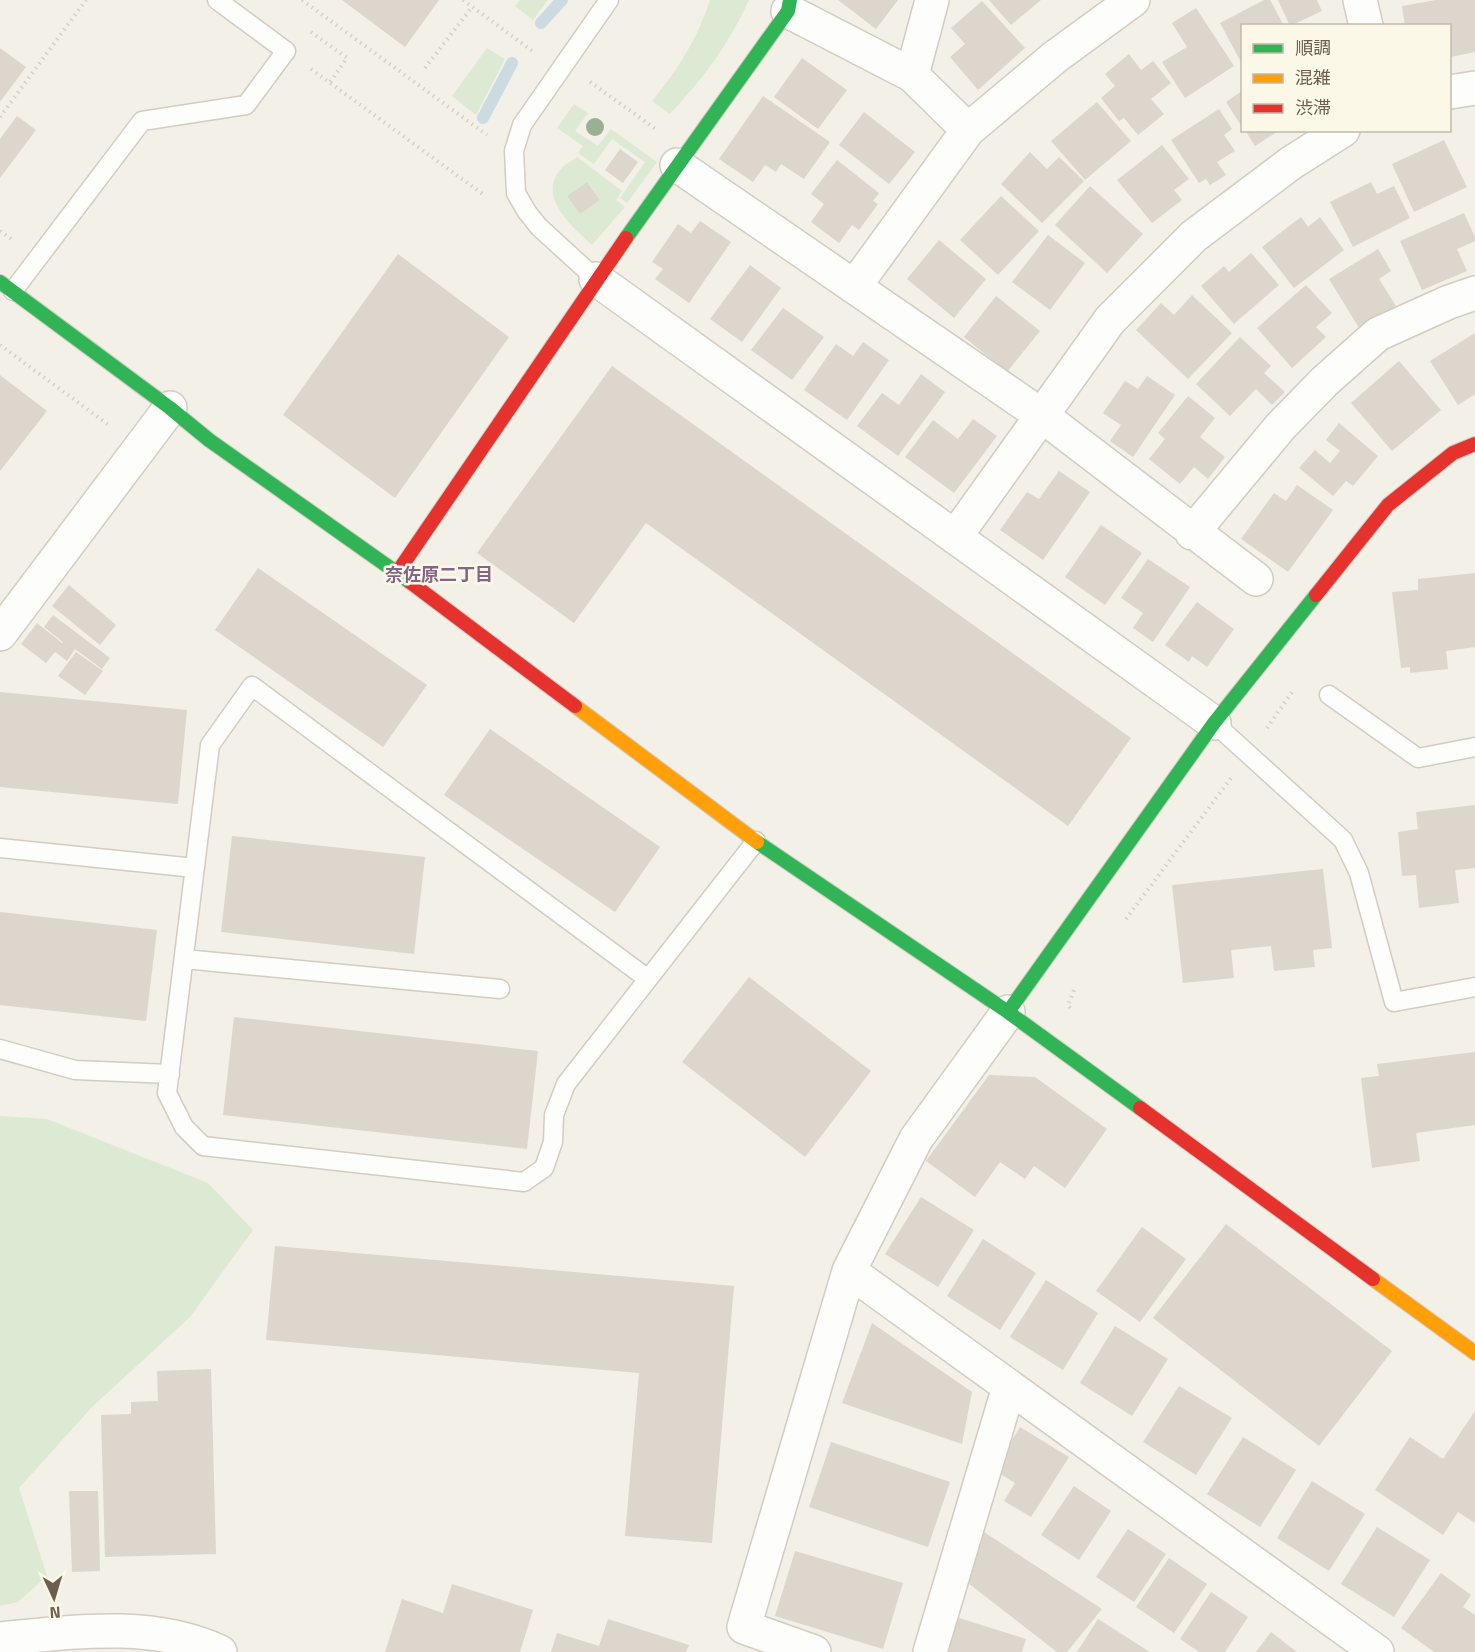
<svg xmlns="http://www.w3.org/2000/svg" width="1475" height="1652" viewBox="0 0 1475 1652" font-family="'Titillium Web','Noto Sans JP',sans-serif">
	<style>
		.green { fill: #dce9d3; fill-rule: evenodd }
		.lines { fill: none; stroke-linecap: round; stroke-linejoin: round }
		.stream { stroke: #cbdbe1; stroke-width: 12 }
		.building { fill: #dcd6cd }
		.lane-casing { stroke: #d2ccc3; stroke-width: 21 }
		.street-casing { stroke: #d2ccc3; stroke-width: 36 }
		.fast-casing { stroke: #d1cbc2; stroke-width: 16 }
		.slow-casing { stroke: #d1cbc2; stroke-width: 16 }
		.jam-casing { stroke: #d1cbc2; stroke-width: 16 }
		.path { stroke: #d4d0ca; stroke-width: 4; stroke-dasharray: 1.5 4.5; stroke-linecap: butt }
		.lane { stroke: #fdfdfb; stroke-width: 18 }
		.street { stroke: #fdfdfb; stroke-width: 33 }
		.fast { stroke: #30b455; stroke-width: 14 }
		.slow { stroke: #ff9f0a; stroke-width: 14 }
		.jam { stroke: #e5322d; stroke-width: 14 }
		.tree { fill: #9ab092 }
		.labels { text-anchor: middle; stroke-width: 5; stroke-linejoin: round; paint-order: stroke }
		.neighbourhood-label { font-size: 18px; font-weight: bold; fill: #836588; stroke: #fcf8e8 }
	</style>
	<rect width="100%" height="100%" fill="#f3f0e7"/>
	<path class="green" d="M520 0H548L533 20 515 6Z
		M710 0H749C729 44 703 79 670 114L652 101C677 71 698 38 710 0Z
		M487 48 505 59 476 115 452 96Z
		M574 104 588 113 575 131 598 146 611 129 657 162 627 203 620 198 645 162 612 139 594 164 578 153 583 146 557 128Z
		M577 157 622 191 616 200 625 207 592 245C573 227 536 197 561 169 565 164 572 161 577 157ZM587 182 600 200 580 214 567 196Z
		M0 1116 47 1119 208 1183 253 1230 190 1317 92 1407 19 1488 47 1576 18 1602 0 1606Z"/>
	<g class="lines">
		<path class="stream" d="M541 23 562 0
			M483 118 512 63"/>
	</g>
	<path class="building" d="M342 0H439L405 47Z
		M838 0H898L876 29Z
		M989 0H1041L1011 25Z
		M1264 0H1270L1284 26H1242V61L1241 62 1220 23Z
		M1278 0H1317L1322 11 1290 26Z
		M1436 0H1475V52L1450 57V26H1405L1402 6Z
		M982 1 1025 48 978 90 950 57 965 44 951 28Z
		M1196 8 1234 66 1185 98 1162 62 1187 47 1172 23Z
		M0 48 26 67 0 102Z
		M1129 54 1141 70 1153 61 1171 83 1151 99 1164 114 1138 135 1124 118 1119 121 1101 98 1115 86 1105 74Z
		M802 58 847 90 818 129 774 97Z
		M1242 91V127L1226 102Z
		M763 96 830 142 804 179 781 164 776 172 765 165 753 182 719 159Z
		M1097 102 1131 141 1085 180 1051 141Z
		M1219 109 1232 129 1224 135 1235 151 1217 162 1226 175 1210 185 1206 179 1199 183 1171 140Z
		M864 112 915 152 889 184 839 145Z
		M17 116 36 130 0 178V139Z
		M1245 130H1280L1255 146Z
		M1444 140 1467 187 1414 212 1392 164Z
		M1162 145 1189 179 1174 190 1182 200 1152 223 1117 180Z
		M620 149 638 162 623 183 605 170Z
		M1030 152 1047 169 1059 157 1084 181 1042 223 1001 184Z
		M837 160 879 193 873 201 878 204 859 230 852 225 839 243 811 222 824 204 811 194Z
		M587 182 600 200 580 214 567 196Z
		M1371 182 1377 194 1394 186 1410 218 1353 247 1330 202Z
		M1090 186 1143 234 1107 273 1055 225Z
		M1001 196 1039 231 998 275 960 240Z
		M1464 213 1475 237V241L1457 249 1467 271 1422 290 1400 241Z
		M1301 217 1308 227 1320 217 1344 250 1294 288 1262 247Z
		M700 221 731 242 689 303 655 279 663 269 652 262 678 224 691 233Z
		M1048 235 1085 263 1050 310 1012 282Z
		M939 240 986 279 954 318 907 279Z
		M1378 249 1391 271 1379 279 1396 306 1359 328 1329 279Z
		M1251 253 1279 285 1234 324 1201 286 1224 266 1229 272Z
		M398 254 509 337 395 498 283 415Z
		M750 265 781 288 742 342 710 319Z
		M1306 285 1332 313 1316 327 1326 337 1292 368 1257 328Z
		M1192 295 1232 333 1188 379 1136 330 1161 303 1174 315Z
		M996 296 1040 331 1007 372 964 337Z
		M783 308 824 337 792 380 751 350Z
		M1475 333V394L1458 405 1430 361Z
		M1240 337 1271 366 1264 373 1285 392 1272 405 1256 389 1230 416 1196 384Z
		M863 342 889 360 847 420 804 390 836 344 853 356Z
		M1399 361 1441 410 1392 451 1351 403Z
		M612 366 1131 738 1068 826 646 523 574 623 477 553Z
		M921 374 945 392 898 456 857 426 882 393 899 405Z
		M0 375 47 411 0 471Z
		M1147 376 1175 395 1133 457 1110 441 1121 425 1103 413 1125 381 1138 389Z
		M1188 396 1215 418 1200 437 1225 457 1208 479 1194 467 1180 484 1149 459 1165 439 1158 433Z
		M973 419 997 436 954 493 905 457 933 420 958 439Z
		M1339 423 1378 456 1353 486 1346 481 1333 496 1299 468 1315 450 1330 463 1340 451 1326 440Z
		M1059 471 1090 492 1043 560 1000 530 1027 492 1039 499Z
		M1297 485 1333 510 1288 572 1241 539 1274 493 1286 501Z
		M1101 525 1142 553 1105 605 1065 577Z
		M1148 559 1190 587 1153 642 1133 628 1143 613 1121 598Z
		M258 568 427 685 383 747 215 630Z
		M1475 573V647L1446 651 1448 669 1410 673V667L1401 668 1392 592 1418 590V579Z
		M69 585 116 625 100 645 52 606Z
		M1197 602 1234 629 1207 667 1192 656 1189 662 1165 645Z
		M53 615 110 658 102 669 75 649 67 661 55 652 46 663 21 644 37 623 62 643 63 642 44 627Z
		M76 652 103 671 85 695 58 676Z
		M0 692 187 710 178 804 0 787Z
		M490 729 660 847 615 912 444 795Z
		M1475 805V868L1455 870 1459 903 1419 908 1416 875 1402 876 1398 832 1418 829 1416 812Z
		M232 836 425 857 414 954 221 932Z
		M1323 869 1332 948 1313 950 1315 967 1274 971 1271 946 1231 950 1234 978 1183 983 1172 885Z
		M0 912 157 930 146 1021 0 1005Z
		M749 977 871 1071 805 1157 682 1062Z
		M234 1017 538 1051 527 1149 223 1115Z
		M1475 1052V1125L1416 1133 1420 1161 1372 1168 1361 1078 1379 1076 1377 1064Z
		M989 1075 1035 1077 1107 1129 1065 1188 1034 1166 1025 1179 1000 1162 975 1197 926 1161Z
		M921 1197 974 1230 938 1287 885 1254Z
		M1226 1224 1392 1351 1319 1446 1153 1318Z
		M1142 1227 1186 1259 1140 1322 1096 1291Z
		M983 1239 1036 1273 1000 1330 947 1296Z
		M275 1246 734 1286 712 1543 625 1536 639 1373 266 1340Z
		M1046 1280 1098 1313 1063 1370 1010 1337Z
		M872 1323 972 1392 962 1444 842 1403Z
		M1115 1326 1168 1359 1132 1416 1080 1383Z
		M211 1369 216 1554 105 1557 101 1415 131 1414V1402L158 1401 157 1371Z
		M1179 1386 1232 1418 1196 1475 1143 1442Z
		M1475 1411V1523L1458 1512 1443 1535 1375 1490 1410 1437 1443 1459Z
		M1020 1427 1069 1457 1031 1517 1004 1501 1015 1483 994 1470Z
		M1243 1437 1296 1470 1260 1527 1207 1494Z
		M831 1442 950 1482 928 1547 809 1507Z
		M1312 1481 1365 1514 1329 1571 1277 1538Z
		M1074 1486 1111 1511 1079 1560 1041 1535Z
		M69 1491H98L100 1571 72 1572Z
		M1377 1527 1430 1560 1394 1617 1341 1584Z
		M1128 1529 1166 1554 1134 1602 1096 1577Z
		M984 1532 1102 1609 1067 1652H1057L963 1579Z
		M795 1551 903 1583 883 1649 775 1616Z
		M1169 1558 1207 1584 1174 1633 1136 1607Z
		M1441 1573 1471 1595 1463 1607 1475 1615V1652H1434L1401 1628Z
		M452 1584 533 1610 520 1652H385L402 1599 443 1613Z
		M1211 1592 1248 1617 1225 1652H1199L1180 1639Z
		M956 1617 1026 1639 1022 1652H945Z
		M608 1619 689 1645 686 1652H551L557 1633 599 1646Z
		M1098 1619 1150 1652H1077Z
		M1271 1632 1297 1652H1256Z"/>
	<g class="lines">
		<g class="lane-casing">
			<path id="lane" d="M596 279 539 227 527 212 516 193 514 151 522 125 609 0
				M13 291 142 121 246 105 286 51 217 0
				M1329 695 1418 758 1475 747
				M1214 723 1343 840 1359 873 1394 1002 1475 987
				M0 848 195 868
				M184 959 500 989
				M648 979 252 686 210 745 167 1093 184 1127 203 1146 524 1182 544 1168 553 1142 554 1115 566 1084 756 841
				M0 1049 75 1070 170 1074"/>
		</g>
		<g class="street-casing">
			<path id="street" d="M1360 0 1366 26
				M788 11 912 75 932 0
				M912 75 968 130
				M1450 92 1475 88
				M677 165 1041 415 1256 579
				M596 279 1214 723
				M854 287 968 130 1055 57 1133 0
				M1192 533 1281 426 1325 381 1378 334 1449 302 1475 293
				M955 537 1110 320 1194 236 1291 163 1343 130
				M0 634 170 408
				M849 1271 1377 1652
				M0 1639C73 1632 151 1620 220 1652
				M814 1652 744 1627 849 1271 916 1139 1008 1012
				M930 1652 1009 1387"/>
		</g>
		<g class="fast-casing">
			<path id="fast" d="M626 238 788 11 790 0
				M0 282 170 408 209 440 410 582
				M757 842 1008 1012 1140 1108
				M1008 1012 1214 723 1316 595"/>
		</g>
		<g class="slow-casing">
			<path id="slow" d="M575 706 757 842
				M1373 1279 1475 1353"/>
		</g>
		<g class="jam-casing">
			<path id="jam" d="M397 573 626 238
				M410 582 575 706
				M1316 595 1388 505 1453 453 1475 444
				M1140 1108 1373 1279"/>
		</g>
		<path class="path" d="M302 0 487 135
			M463 0 535 53
			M311 32 347 58 330 82
			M425 68 472 7
			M311 69 484 195
			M590 82 657 130
			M0 117 86 0
			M0 231 14 241
			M0 345 110 426
			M1267 728 1292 692
			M1126 919 1231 778
			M1070 1008 1068 1005 1074 990"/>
		<use href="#lane" class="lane"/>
		<use href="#street" class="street"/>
		<use href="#fast" class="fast"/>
		<use href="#slow" class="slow"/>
		<use href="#jam" class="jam"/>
	</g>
	<circle class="tree" cx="595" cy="127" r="9"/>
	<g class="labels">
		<g class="neighbourhood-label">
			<text x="439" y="581">奈佐原二丁目</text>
		</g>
	</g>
	<rect x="1241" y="24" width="210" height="108" fill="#fcf8e8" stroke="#c2baaa" stroke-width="1.5"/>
	<rect x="1253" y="44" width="30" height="9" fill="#30b455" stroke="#c2baaa" stroke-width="1.5"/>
	<text x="1295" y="54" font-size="18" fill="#6c5e4d">順調</text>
	<rect x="1253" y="74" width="30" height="9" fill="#ff9f0a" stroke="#c2baaa" stroke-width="1.5"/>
	<text x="1295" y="84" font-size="18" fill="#6c5e4d">混雑</text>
	<rect x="1253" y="104" width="30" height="9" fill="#e5322d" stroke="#c2baaa" stroke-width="1.5"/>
	<text x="1295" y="114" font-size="18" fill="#6c5e4d">渋滞</text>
	<g transform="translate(54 1598) rotate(176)" stroke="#fcf8e8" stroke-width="4.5" paint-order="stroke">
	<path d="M0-4.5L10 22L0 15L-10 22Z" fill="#6c5e4d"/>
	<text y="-9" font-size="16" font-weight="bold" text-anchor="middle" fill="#6c5e4d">N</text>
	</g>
</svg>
